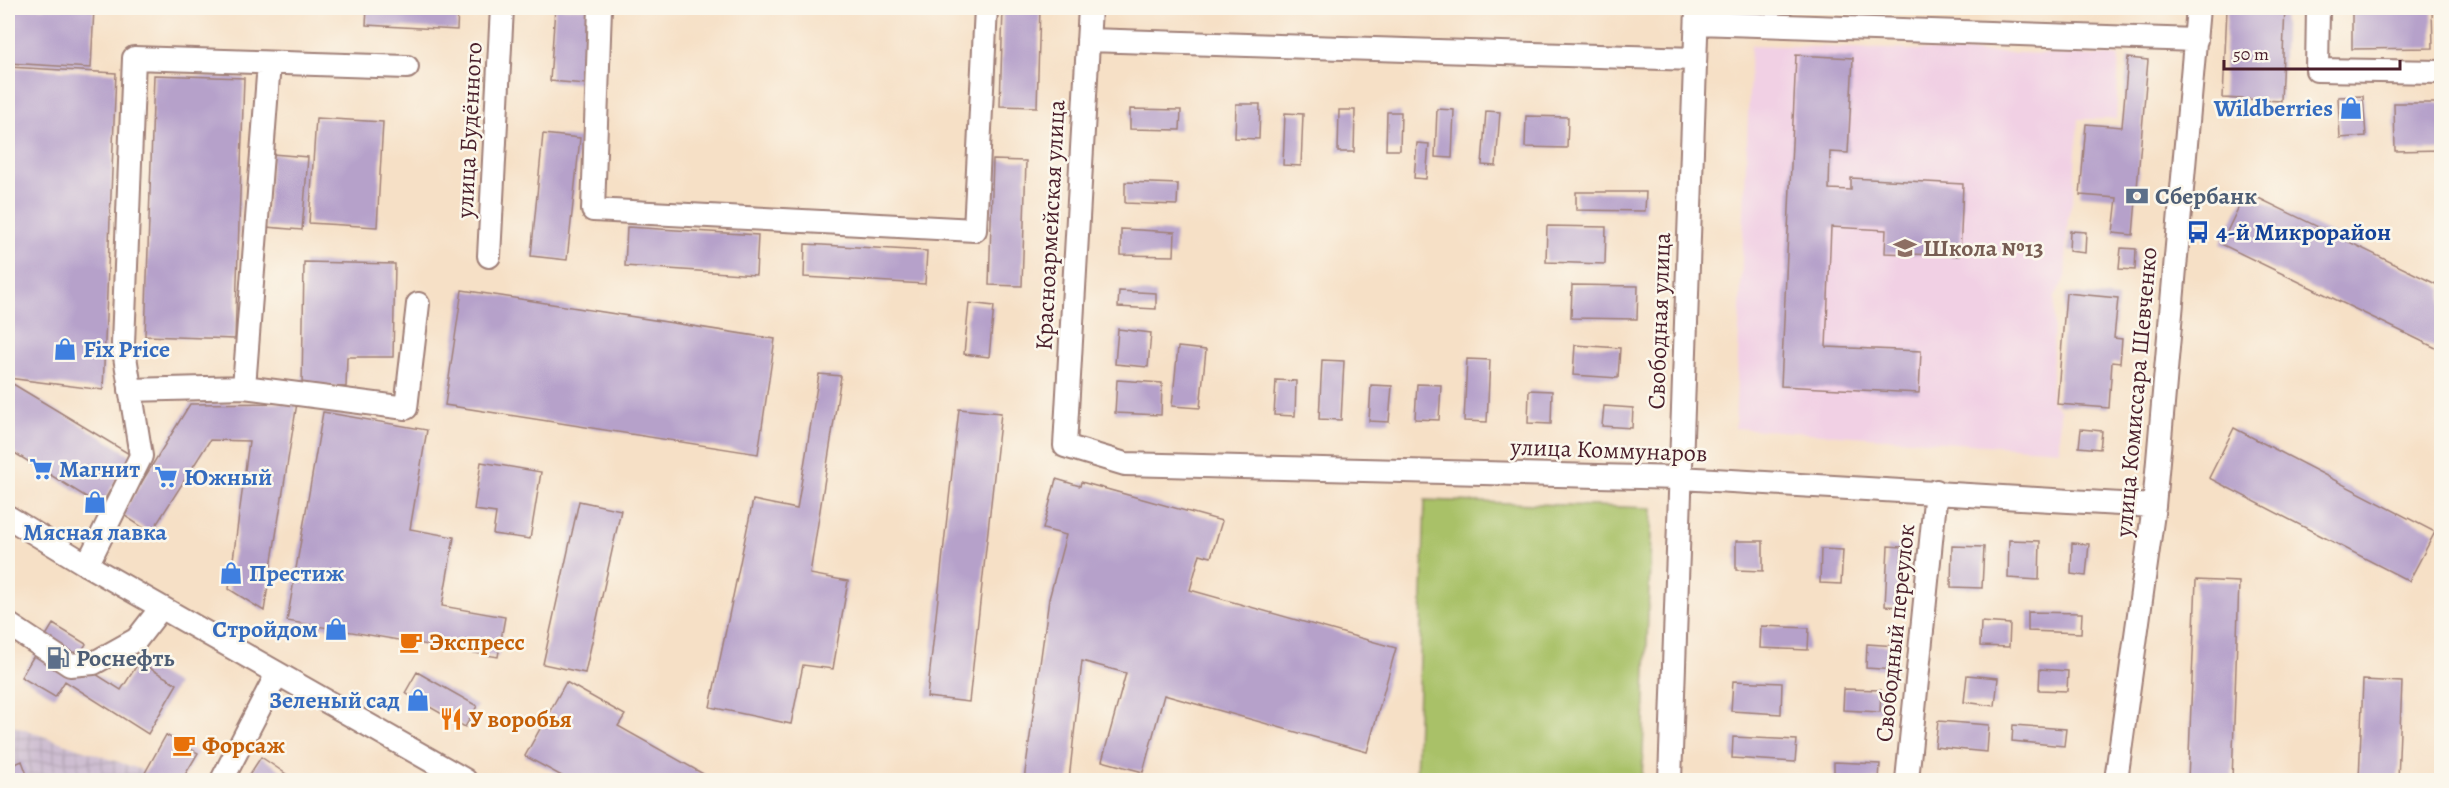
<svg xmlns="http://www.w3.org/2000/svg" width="2449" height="788" viewBox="0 0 2449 788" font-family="Alegreya,serif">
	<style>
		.built { fill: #f1d0e4 }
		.industrial { fill: url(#industrial-grid) }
		.green { fill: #a9c167; stroke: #7a7049; stroke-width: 1.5 }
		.building { fill: #b6a1ca }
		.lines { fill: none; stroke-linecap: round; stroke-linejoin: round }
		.minor-casing { stroke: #a08078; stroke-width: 26 }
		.minor { stroke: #fff; stroke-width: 22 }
		.labels { text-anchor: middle; stroke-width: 5; stroke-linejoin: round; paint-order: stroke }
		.shop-label { font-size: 24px; font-weight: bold; fill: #366cbe; stroke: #fbf7ec; text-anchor: start }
		.street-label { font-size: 24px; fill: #4a1f2b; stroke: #fbf7ec }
		.service-label { font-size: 24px; font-weight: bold; fill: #4e5e75; stroke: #fbf7ec; text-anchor: start }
		.transit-label { font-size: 24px; font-weight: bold; fill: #164399; stroke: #fbf7ec; text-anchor: start }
		.education-label { font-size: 24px; font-weight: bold; fill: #785e54; stroke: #fbf7ec; text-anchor: start }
		.food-label { font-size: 24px; font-weight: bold; fill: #c56008; stroke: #fbf7ec; text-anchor: start }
	</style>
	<defs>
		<pattern id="industrial-grid" width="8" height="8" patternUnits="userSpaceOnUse" patternTransform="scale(1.5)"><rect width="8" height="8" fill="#cebed1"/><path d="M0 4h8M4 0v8" fill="none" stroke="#b2a3b4"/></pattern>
	</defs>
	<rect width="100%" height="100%" fill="#fbf7ec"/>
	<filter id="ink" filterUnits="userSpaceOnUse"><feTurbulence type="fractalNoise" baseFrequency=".0167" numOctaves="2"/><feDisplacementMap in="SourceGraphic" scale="12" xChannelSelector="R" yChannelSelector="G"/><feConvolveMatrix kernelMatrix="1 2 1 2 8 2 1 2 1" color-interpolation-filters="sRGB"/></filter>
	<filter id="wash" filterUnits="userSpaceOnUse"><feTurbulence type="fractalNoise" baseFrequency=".008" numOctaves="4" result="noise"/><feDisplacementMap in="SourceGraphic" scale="24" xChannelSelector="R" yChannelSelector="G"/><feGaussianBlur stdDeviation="1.35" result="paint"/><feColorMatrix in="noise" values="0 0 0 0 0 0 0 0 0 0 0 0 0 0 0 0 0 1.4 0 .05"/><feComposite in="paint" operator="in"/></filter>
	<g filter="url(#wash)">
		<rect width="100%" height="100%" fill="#f6e0c6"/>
		<path class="built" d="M1751 45 2119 56 2116 119H2078L2073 198 2068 217 2065 279 2055 296 2051 400 2060 409 2059 450 1735 428Z"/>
		<path class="industrial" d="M8 724 171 780H8Z"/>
		<path class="green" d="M1425 500 1652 508 1642 780H1416Z"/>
		<g id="blocks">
			<path class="building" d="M8 8H94L91 68 8 63Z
				M367 8H458L457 30 366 25Z
				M555 8H591L586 84 550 81Z
				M1003 8H1040L1037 107 1000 106Z
				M2227 8H2285L2281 101 2223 98Z
				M2352 8H2432L2433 48 2352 49Z
				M1796 55 1853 58 1848 153 1830 152 1829 189 1851 190V178L1963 184 1960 256 1885 253 1886 230 1831 227 1826 347 1921 351 1919 393 1781 386Z
				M2128 58 2148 60 2133 235 2113 233 2117 198 2080 195 2086 124 2122 127Z
				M8 67 116 73 103 390 8 378Z
				M154 75 244 78 235 339 145 336Z
				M2363 96 2366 136 2340 138 2338 97Z
				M2394 103H2442V150L2395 151Z
				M1236 104H1260L1259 139 1235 138Z
				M1130 109 1181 110 1180 130 1130 129Z
				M1437 109 1454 110 1452 158 1435 157Z
				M1339 110H1355L1354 152H1338Z
				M1486 111 1500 112 1496 166 1482 165Z
				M1387 112H1401L1400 150H1386Z
				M1285 113 1303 114 1301 166 1283 165Z
				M1526 116 1568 117 1567 148 1525 147Z
				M316 118 383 122 377 227 309 223Z
				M543 134 580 138 567 260 531 256Z
				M1417 143 1429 144 1426 179 1414 178Z
				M272 154 308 157 302 230 266 227Z
				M993 160 1026 161 1022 286 989 285Z
				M1125 182 1178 184 1177 205 1125 203Z
				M1576 192H1646L1645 211 1576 210Z
				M2246 192 2442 287V351L2221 244Z
				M1547 226 1606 227 1605 264 1546 262Z
				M627 227 758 235 756 275 625 266Z
				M1121 229 1175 232 1174 256 1121 255Z
				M2070 231 2086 232 2085 253 2069 251Z
				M805 244 927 251 925 284 804 277Z
				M2121 248 2136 249 2135 270 2119 269Z
				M304 262 395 264 393 357H347L346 387 302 386Z
				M1572 285 1638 286 1637 319 1571 318Z
				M462 290 775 339 758 454 445 405Z
				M1119 291 1156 293V309L1118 307Z
				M2066 293 2118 298 2114 338 2122 339 2120 363 2112 362 2109 408 2057 404Z
				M969 303 994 306 989 357 964 354Z
				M1118 329 1151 333 1148 367 1115 364Z
				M1575 345 1620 348 1618 378 1573 375Z
				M1178 347 1206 350 1200 408 1172 406Z
				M1467 359 1490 360 1487 422 1464 421Z
				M1322 360 1344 361 1341 420 1319 419Z
				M819 374 841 376 810 574 848 581 833 669 803 665 791 724 710 707 753 500 797 509Z
				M1117 380 1162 383 1161 415 1115 413Z
				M1276 380 1296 381 1295 416 1274 415Z
				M8 381 131 455 101 506 8 449Z
				M1417 384 1441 385 1439 420 1415 419Z
				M1371 385 1392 386 1389 422 1369 421Z
				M1529 390 1552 391 1551 424 1528 423Z
				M297 403 264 611 229 589 249 441 210 440 151 533 122 514 190 404Z
				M1604 406 1633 408 1632 428 1602 426Z
				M959 409 1001 413 969 702 927 697Z
				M323 412 427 430 410 529 454 537 442 606 505 617 498 657 287 621Z
				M2234 428 2435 532 2409 581 2209 478Z
				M2081 429 2102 431 2100 449 2079 447Z
				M481 462 541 472 530 539 493 534 496 513 474 510Z
				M1056 479 1080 486 1081 482 1222 521 1211 557 1200 554 1190 590 1396 648 1367 752 1164 695 1143 772 1102 761 1126 673 1082 661 1069 780H1024L1049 599 1066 535 1043 529Z
				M579 501 621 510 585 673 543 664Z
				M2009 540 2040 541 2039 580 2008 578Z
				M1736 541H1763V571L1736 570Z
				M2072 543 2089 544 2086 576 2071 574Z
				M1888 546 1902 547 1900 607 1885 606Z
				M1952 546 1984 547 1982 588 1951 587Z
				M1821 549 1843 550 1841 584 1820 583Z
				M2196 580 2239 582 2232 780H2188Z
				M2028 612 2082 613 2081 633 2028 631Z
				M1981 622 2010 624 2009 647 1980 646Z
				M53 624 86 644 75 661 121 690 139 662 177 684 148 734 65 681 55 697 21 677Z
				M1761 626 1809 628 1808 650 1760 648Z
				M1867 644 1897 646 1896 670 1866 668Z
				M2040 669 2068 671 2067 691 2039 690Z
				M417 672 477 706 465 727 405 693Z
				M1967 675 1998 678 1995 706 1964 702Z
				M2363 680 2402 682 2398 780H2359Z
				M1733 681 1782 683 1781 714 1731 711Z
				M566 682 625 715 618 726 714 780H569L525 756Z
				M1844 689 1881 690 1880 712 1843 710Z
				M1938 721 1989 725 1987 752 1935 747Z
				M2013 725 2066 729 2064 746 2012 741Z
				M166 735 198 753 182 780H141Z
				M1733 737 1797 740 1795 762 1732 758Z
				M261 757 270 763 295 780H246Z
				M22 761 29 780H8V767Z
				M1834 762 1880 764 1879 780H1834Z"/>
		</g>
	</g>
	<g filter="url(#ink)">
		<use href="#blocks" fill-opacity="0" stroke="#a08078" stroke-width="1.5"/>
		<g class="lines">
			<g class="minor-casing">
				<path id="minor" d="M600 8 593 210 975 230 986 8
					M1090 8 1065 446 1125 464 1680 478 2154 506
					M2318 8 2317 70 2442 72
					M1697 23 2196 40
					M1088 40 1695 59
					M489 256 502 8
					M244 387 269 63
					M130 390 244 387 406 408 418 304
					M8 517 87 565 465 780
					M87 565 141 456 123 344 134 58 407 67
					M8 624 70 665 94 663 137 639 161 608
					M222 780 277 674
					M1670 780 1697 8
					M1907 780 1936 491
					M2116 780 2154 506 2198 8"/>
			</g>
			<use href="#minor" class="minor"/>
		</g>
	</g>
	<defs>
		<g id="shop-bare" transform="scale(1.8)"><path d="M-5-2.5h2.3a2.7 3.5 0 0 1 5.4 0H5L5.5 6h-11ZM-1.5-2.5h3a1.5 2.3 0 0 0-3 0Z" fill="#3f7fe0" stroke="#fbf7ec" stroke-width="2.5" paint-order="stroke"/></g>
		<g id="bank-bare" transform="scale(1.8)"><path d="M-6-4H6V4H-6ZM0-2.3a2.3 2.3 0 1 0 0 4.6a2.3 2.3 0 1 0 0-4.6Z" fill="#5c6f8a" stroke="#fbf7ec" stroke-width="2.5" paint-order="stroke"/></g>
		<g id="bus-bare" transform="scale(1.8)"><path d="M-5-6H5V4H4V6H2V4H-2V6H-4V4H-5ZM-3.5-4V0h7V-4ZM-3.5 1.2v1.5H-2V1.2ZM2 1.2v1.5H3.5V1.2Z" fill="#1a4fb4" stroke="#fbf7ec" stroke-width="2.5" paint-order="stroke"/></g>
		<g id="school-bare" transform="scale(1.8)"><path d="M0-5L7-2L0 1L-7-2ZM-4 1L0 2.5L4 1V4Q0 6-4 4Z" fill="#8d6e63" stroke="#fbf7ec" stroke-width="2.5" paint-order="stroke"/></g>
		<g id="supermarket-bare" transform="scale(1.8)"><path d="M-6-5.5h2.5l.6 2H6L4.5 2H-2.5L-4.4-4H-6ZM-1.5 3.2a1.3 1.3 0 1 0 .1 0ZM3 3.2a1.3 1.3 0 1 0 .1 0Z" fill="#3f7fe0" stroke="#fbf7ec" stroke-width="2.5" paint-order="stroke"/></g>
		<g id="cafe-bare" transform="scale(1.8)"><path d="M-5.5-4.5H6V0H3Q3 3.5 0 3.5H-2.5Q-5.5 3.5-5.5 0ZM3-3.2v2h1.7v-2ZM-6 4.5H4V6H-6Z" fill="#e8710a" stroke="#fbf7ec" stroke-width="2.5" paint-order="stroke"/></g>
		<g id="fuel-bare" transform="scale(1.8)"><path d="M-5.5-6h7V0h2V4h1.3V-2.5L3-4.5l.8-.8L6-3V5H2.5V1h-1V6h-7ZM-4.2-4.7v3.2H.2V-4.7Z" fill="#5c6f8a" stroke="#fbf7ec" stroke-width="2.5" paint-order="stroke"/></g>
		<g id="restaurant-bare" transform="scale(1.8)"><path d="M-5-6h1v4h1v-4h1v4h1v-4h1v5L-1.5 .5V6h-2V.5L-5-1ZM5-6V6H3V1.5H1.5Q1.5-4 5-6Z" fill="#e8710a" stroke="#fbf7ec" stroke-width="2.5" paint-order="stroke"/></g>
	</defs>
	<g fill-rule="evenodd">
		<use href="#shop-bare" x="2351" y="108"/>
		<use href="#bank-bare" x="2137" y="196"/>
		<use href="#bus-bare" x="2198" y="232"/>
		<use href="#school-bare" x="1905" y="248"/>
		<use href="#shop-bare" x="65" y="349"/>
		<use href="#supermarket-bare" x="41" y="469"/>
		<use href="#supermarket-bare" x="166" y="477"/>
		<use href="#shop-bare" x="95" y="502"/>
		<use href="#shop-bare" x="231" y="573"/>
		<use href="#shop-bare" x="336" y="629"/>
		<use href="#cafe-bare" x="411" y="642"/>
		<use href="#fuel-bare" x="58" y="658"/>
		<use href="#shop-bare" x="418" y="700"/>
		<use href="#restaurant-bare" x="451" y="719"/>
		<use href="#cafe-bare" x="184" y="745"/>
	</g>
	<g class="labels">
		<g class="shop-label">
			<text x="2333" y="116" text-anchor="end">Wildberries</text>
			<text x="83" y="357">Fix Price</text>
			<text x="59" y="477">Магнит</text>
			<text x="184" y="485">Южный</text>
			<text x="95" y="540" text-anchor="middle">Мясная лавка</text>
			<text x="249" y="581">Престиж</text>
			<text x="318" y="637" text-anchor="end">Стройдом</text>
			<text x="400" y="708" text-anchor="end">Зеленый сад</text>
		</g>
		<g class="street-label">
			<text transform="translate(469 130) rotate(-87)" y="8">улица Будённого</text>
			<text transform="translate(1050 225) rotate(-87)" y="8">Красноармейская улица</text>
			<text transform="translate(1659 321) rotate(-88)" y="8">Свободная улица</text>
			<text transform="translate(2136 392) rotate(-85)" y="8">улица Комиссара Шевченко</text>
			<text transform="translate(1609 450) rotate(2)" y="8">улица Коммунаров</text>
			<text transform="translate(1895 633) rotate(-84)" y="8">Свободный переулок</text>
		</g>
		<g class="service-label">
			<text x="2155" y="204">Сбербанк</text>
			<text x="76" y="666">Роснефть</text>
		</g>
		<g class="transit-label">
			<text x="2216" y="240">4-й Микрорайон</text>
		</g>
		<g class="education-label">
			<text x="1923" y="256">Школа №13</text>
		</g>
		<g class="food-label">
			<text x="429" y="650">Экспресс</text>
			<text x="469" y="727">У воробья</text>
			<text x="202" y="753">Форсаж</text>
		</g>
	</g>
	<rect width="2449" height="788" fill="none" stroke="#fbf7ec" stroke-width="30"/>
	<path d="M2224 60v9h176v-9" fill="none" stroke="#4a1f2b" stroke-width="3"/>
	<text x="2233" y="60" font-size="18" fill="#4a1f2b" stroke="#fbf7ec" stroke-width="4.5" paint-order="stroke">50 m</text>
</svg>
